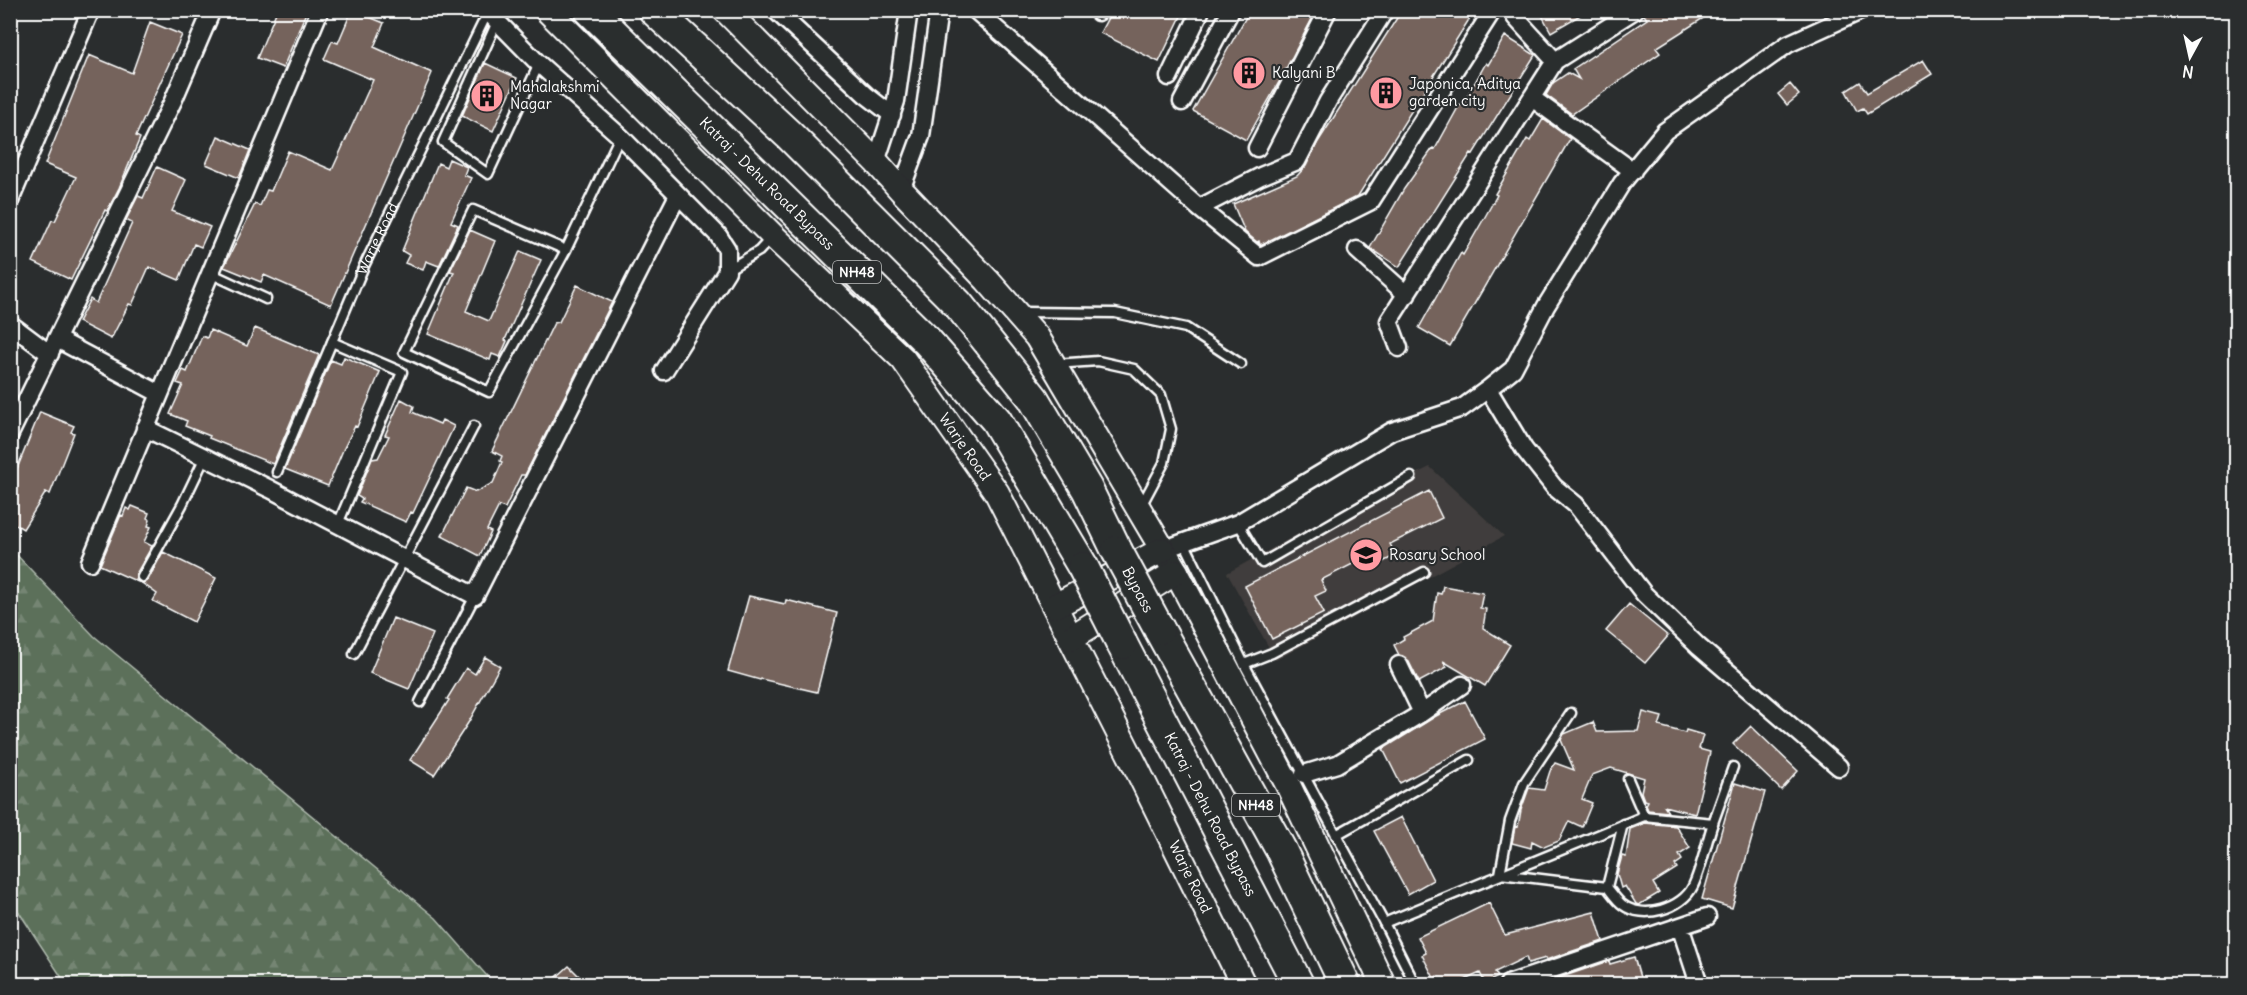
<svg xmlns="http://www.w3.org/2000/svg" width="2247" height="995" viewBox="0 0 2247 995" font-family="Delius,sans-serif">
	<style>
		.built { fill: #403d3c }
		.forest { fill: url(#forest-firs); stroke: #adb8ac; stroke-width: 1.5 }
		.building { fill: #74635b; stroke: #fff; stroke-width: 1.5 }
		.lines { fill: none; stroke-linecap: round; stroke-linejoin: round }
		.lane-casing { stroke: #fff; stroke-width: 13 }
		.street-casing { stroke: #fff; stroke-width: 21 }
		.secondary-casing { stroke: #fff; stroke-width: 28 }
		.highway-casing { stroke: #fff; stroke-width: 34 }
		.lane { stroke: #2a2d2e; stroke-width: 8 }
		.street { stroke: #2a2d2e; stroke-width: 16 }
		.secondary { stroke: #2a2d2e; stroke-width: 24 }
		.highway { stroke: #2a2d2e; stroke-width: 30 }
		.highway-bridge-casing { stroke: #fff; stroke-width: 34; stroke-linecap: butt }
		.highway-bridge { stroke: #2a2d2e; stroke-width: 30 }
		.labels { text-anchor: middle; stroke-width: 4.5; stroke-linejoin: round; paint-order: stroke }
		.shield { fill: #2a2d2e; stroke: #bfc0c0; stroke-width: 1.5 }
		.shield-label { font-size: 14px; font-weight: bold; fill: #fff }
		.poi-label { font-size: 15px; fill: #fff; stroke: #2a2d2e; text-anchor: start }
		.street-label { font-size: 15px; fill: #fff; stroke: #2a2d2e }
	</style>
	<defs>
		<pattern id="forest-firs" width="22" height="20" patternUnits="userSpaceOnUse" patternTransform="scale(1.5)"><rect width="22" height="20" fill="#5b705a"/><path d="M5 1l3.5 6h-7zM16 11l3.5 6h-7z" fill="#748573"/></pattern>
	</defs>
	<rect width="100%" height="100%" fill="#2a2d2e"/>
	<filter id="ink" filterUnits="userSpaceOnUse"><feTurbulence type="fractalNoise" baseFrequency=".0167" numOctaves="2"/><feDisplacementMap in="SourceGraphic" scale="12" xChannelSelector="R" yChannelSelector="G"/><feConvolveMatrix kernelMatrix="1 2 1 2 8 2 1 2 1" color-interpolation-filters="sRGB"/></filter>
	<g filter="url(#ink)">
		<path class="built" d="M1430 467 1504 536 1276 660 1227 573 1348 507Z"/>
		<path class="forest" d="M11 549 94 636 436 918 494 984H66L11 900Z"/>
		<path class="building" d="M277 10H307L283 68 257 58Z
			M352 10 384 23 374 47 432 73 331 305 264 275 261 282 224 267 255 204 260 206 267 190 271 191 288 151 332 170 373 80 324 59 332 41 338 43Z
			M1112 10H1184L1159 62 1100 33Z
			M1250 10H1314L1311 16 1313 17 1279 82 1246 140 1193 111Z
			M1402 10H1475L1358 196 1260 245 1259 241 1257 242 1245 232 1233 204 1297 176 1306 166 1318 142Z
			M1539 10H1589L1551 32Z
			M1652 10H1716L1656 48 1660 53 1572 114 1546 95 1553 83 1568 73 1579 79 1573 69 1647 19 1644 15Z
			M150 22 182 35 136 136 140 138 119 188 107 211 105 210 71 280 33 262 52 220 55 221 76 177 45 164 89 55 132 73Z
			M1505 36 1535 55 1473 154 1471 153 1399 267 1370 248 1404 189 1433 148 1435 149 1460 104 1462 105 1486 63 1488 65Z
			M1923 60 1932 74 1867 114 1863 108 1857 111 1846 91 1860 82 1867 93Z
			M485 63 517 78 493 131 462 116Z
			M1790 84 1799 95 1787 105 1778 94Z
			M1543 119 1570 139 1450 346 1419 328 1461 253 1463 255 1486 215 1497 195 1495 194 1527 139 1530 141Z
			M218 136 250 150 239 178 206 164Z
			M449 159 467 167 464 175 471 178 451 222 458 225 439 266 426 261 423 270 405 263 409 255 402 251 438 163 446 167Z
			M157 167 186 180 172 211 210 227 201 247 194 244 179 280 149 267 132 305 129 304 111 339 78 322 90 299 96 303 132 223 126 220 138 196 143 198Z
			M470 230 495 241 466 311 489 321 520 251 541 260 505 340 507 341 500 357 492 354 490 360 428 334 454 272 450 271Z
			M577 285 612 302 525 475H521L505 508 499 506 487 530 491 532 480 556 442 536 466 488 476 492 493 483 502 462 500 461 502 456 492 451 554 323 559 322Z
			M255 328 319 355 273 464 209 438 210 436 185 426 187 421 170 414 183 385 177 383 183 370 187 372 202 336 207 338 210 330 247 346Z
			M344 357 380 372 357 427 355 426 343 450 328 486 285 469 331 360 341 364Z
			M401 399 414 406 412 412 440 424 442 420 454 426 413 513 411 512 406 522 360 502 362 499 357 496 372 459 378 458 389 436 385 435Z
			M40 412 74 426 71 432 74 433 50 494 46 492 23 529 10 521V486Z
			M1429 491 1442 518 1390 544 1396 555 1383 562 1378 551 1321 580 1326 591 1315 596 1324 613 1272 639 1245 586Z
			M132 506 149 513 147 518 150 520 148 526 151 527 144 542 152 546 136 574 138 582 100 565 121 515 123 516 126 508 130 510Z
			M163 552 216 578 194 622 153 601 157 594 142 583 148 580Z
			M1443 586 1483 593 1480 608 1486 609 1483 628 1510 645 1485 686 1443 661 1447 667 1419 682 1408 660 1399 655 1394 645 1404 639 1403 637 1433 621 1437 593 1441 594Z
			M749 596 785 604 786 600 837 613 817 692 761 679 760 680 728 671Z
			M1629 604 1668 636 1645 663 1606 631Z
			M393 618 433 634 409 689 370 673Z
			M485 657 500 666 468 723 434 775 410 760 449 700 447 699 466 668 475 674Z
			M1465 701 1485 739 1400 783 1383 749 1436 716Z
			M1643 712 1662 717 1659 726 1685 733 1686 730 1703 735 1699 749 1710 752 1695 814 1664 806 1668 812 1648 810 1646 805 1648 801 1644 800 1641 792 1644 778 1611 768 1592 775 1582 799 1592 803 1582 827 1569 821 1559 841 1544 847 1532 841 1531 848 1512 843 1515 826 1518 827 1521 810 1529 788 1544 790 1550 771 1555 763 1574 770 1561 740 1564 734 1593 722 1597 732 1638 731Z
			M1751 726 1798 771 1781 790 1733 744Z
			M1735 783 1765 792 1732 908 1702 899Z
			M1401 817 1433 880 1408 894 1374 831Z
			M1645 823 1676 826 1690 848 1679 855 1682 860 1675 865 1677 868 1653 883 1659 893 1639 905 1636 904 1625 886 1621 888 1617 874 1622 856 1626 857 1630 829Z
			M1489 903 1505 935 1594 912 1603 941 1546 960V958L1528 963 1526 957 1495 972 1498 977 1485 983 1480 973 1456 984H1441L1437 976 1434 978 1422 955 1426 953 1418 937Z
			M1634 957 1642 984H1554L1553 980 1609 961 1610 964Z
			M569 966 587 984H549Z"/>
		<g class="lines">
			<g class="lane-casing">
				<g id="lane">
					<path d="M497 22 443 142 488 174 539 64"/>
					<path d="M566 250 473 210 404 352 489 392 566 250 620 136"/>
					<path d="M727 270 759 251 772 237"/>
					<path d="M210 273 266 299"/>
					<path d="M1023 312 1115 313 1186 328 1241 364"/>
					<path d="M332 342 402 372 338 524"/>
					<path d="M1055 364 1098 361 1134 369 1161 395 1171 429 1164 463 1141 506"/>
					<path id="s1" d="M277 472 364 266 488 12"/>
					<path d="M1238 523 1262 563 1411 477"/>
					<path d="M1184 542 1244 664 1384 923 1415 984"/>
					<path d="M142 577 182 505 205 457"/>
					<path d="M354 654 474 426"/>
					<path d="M1244 664 1272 653 1424 572"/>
					<path d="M420 702 475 596"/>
					<path d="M1628 779 1644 816"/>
					<path d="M1713 823 1733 767"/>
					<path d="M1336 835 1469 760"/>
					<path d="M1607 887 1623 824"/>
					<path d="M1384 923 1644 816 1713 823C1706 843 1702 867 1693 886 1682 909 1643 920 1623 905 1617 901 1612 893 1607 887L1500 874 1510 821 1524 783 1571 713"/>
				</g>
			</g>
			<g class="street-casing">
				<path id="street" d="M486 10 539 64 620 136 718 235 727 249V271L664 371
					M775 10 866 95 892 115
					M975 10 1199 208
					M1385 10 1328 101 1297 161 1261 176 1199 208 1259 257 1371 201 1493 10
					M1098 12 1099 10
					M1515 17 1555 61
					M1169 77 1201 10
					M1532 98 1633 171
					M1182 102 1231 10
					M1257 148 1328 10
					M876 162 896 101 909 10
					M901 190 921 136 939 10
					M10 201 91 10
					M1357 250 1407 295
					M10 324 50 354
					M57 339 160 394
					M1399 348 1389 321 1555 61 1635 10
					M1488 389 1524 449 1554 487 1576 505 1644 594 1699 647 1839 767
					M145 428 270 489 475 596 678 195
					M10 434 173 101 212 10
					M1162 550 1238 523 1392 431 1462 408 1488 389 1513 369 1546 306 1622 183 1665 131 1788 44 1863 10
					M90 562 320 10
					M1399 665 1422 713
					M1304 774 1337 764 1422 713 1462 685
					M1680 926 1699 984
					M1508 984 1707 917"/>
			</g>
			<g class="secondary-casing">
				<g id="secondary">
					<path id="s2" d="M547 10 773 236 903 359 997 493 1134 763 1243 984"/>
					<path d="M725 10 876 162 901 190 987 280 1037 337 1176 572 1288 785 1383 984"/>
					<path d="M1055 606 1162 550"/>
					<path d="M1071 638 1176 572"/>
				</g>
			</g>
			<g class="highway-casing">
				<g id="highway">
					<path id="s3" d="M590 10 927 341 996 420 1083 567"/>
					<path d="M654 10 789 135 958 304 1033 398 1087 489 1117 551"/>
					<path d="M1159 629 1281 850 1345 984"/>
					<path id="s4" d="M1122 644 1298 984"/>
				</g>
			</g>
			<use href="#lane" class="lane"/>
			<use href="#street" class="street"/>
			<use href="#secondary" class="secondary"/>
			<use href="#highway" class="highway"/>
			<g class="highway-bridge-casing">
				<g id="highway-bridge">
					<path id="s5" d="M1117 551 1159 629"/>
					<path d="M1083 567 1122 644"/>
				</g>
			</g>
			<use href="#highway-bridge" class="highway-bridge"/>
		</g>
	</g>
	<defs>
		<g id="building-disc" transform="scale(1.725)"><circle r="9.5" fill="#ff9aa2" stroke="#2a2d2e"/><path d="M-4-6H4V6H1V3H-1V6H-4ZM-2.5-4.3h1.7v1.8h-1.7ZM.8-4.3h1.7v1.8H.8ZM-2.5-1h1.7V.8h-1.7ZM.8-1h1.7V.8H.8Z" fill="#111"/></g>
		<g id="school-disc" transform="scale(1.725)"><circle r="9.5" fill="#ff9aa2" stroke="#2a2d2e"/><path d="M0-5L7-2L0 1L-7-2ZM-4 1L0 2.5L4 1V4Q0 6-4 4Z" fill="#111"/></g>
	</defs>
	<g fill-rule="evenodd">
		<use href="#building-disc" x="1249" y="73"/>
		<use href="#building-disc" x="1386" y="93"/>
		<use href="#building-disc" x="487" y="96"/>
		<use href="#school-disc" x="1366" y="555"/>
	</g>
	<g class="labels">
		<g class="shield">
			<rect x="833" y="261" width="48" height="22" rx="4.5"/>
			<rect x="1232" y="794" width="48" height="22" rx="4.5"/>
		</g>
		<g class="shield-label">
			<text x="857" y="277">NH48</text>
			<text x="1256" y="810">NH48</text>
		</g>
		<g class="poi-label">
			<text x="1272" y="78">Kalyani B</text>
			<text x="1409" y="89">Japonica, Aditya<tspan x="1409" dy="17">garden city</tspan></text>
			<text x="510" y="92">Mahalakshmi<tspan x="510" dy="17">Nagar</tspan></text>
			<text x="1389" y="560">Rosary School</text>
		</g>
		<g class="street-label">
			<text dy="5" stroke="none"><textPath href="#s3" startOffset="248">Katraj - Dehu Road Bypass</textPath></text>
			<text dy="5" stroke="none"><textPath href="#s1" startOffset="254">Warje Road</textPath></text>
			<text dy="5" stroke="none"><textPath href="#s2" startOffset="606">Warje Road</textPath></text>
			<text dy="5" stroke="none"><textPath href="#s5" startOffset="44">Bypass</textPath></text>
			<text dy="5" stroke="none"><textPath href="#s4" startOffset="192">Katraj - Dehu Road Bypass</textPath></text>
			<text dy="5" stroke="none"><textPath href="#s2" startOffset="1092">Warje Road</textPath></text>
		</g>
	</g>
	<rect width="2247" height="995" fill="none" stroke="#2a2d2e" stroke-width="36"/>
	<rect x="18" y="18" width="2211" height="959" fill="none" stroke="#fff" stroke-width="2" filter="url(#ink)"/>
	<g transform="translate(2190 57) rotate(188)" stroke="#2a2d2e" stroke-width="4.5" paint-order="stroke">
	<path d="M0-4.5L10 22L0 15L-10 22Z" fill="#ffffff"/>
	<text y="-9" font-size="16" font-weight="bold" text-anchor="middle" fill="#ffffff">N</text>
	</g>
</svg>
